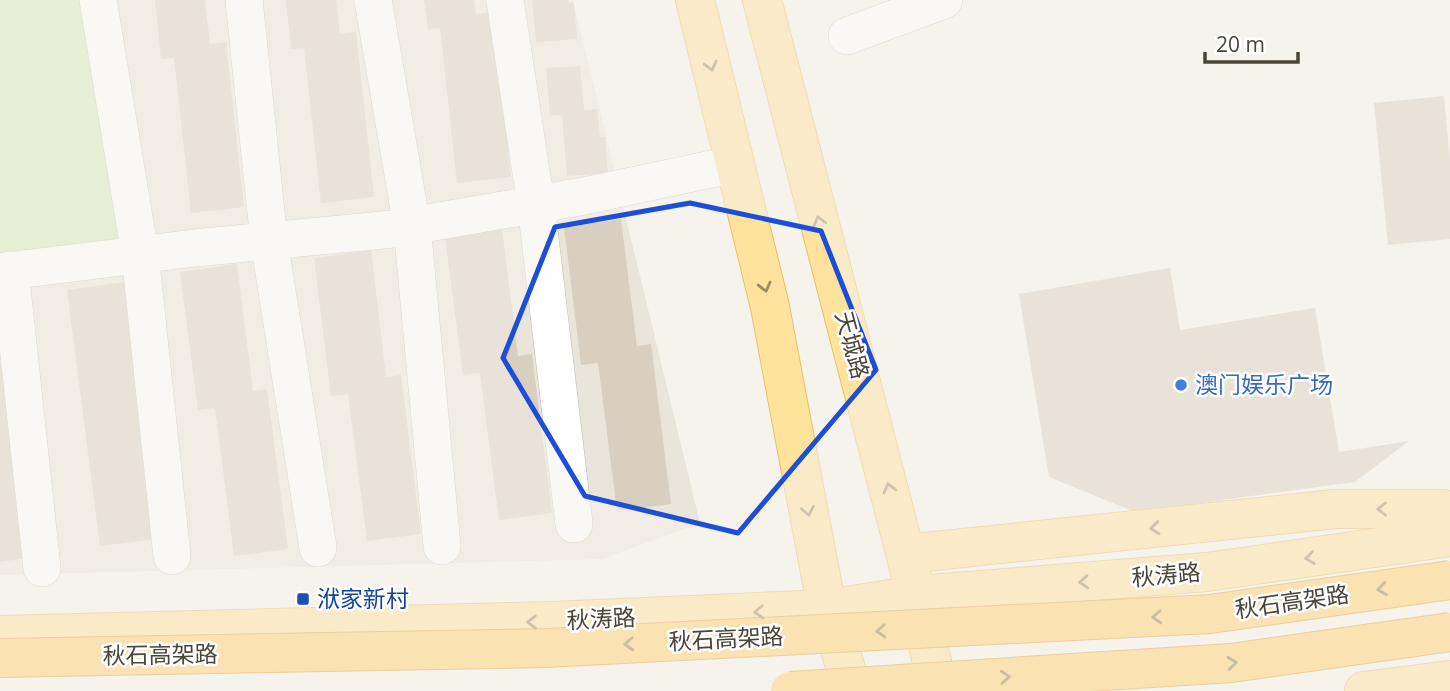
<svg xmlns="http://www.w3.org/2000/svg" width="1450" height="691" viewBox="0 0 1450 691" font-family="'Open Sans','Noto Sans SC',sans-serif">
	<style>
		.residential { fill: #eae5da }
		.green { fill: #d2eab5 }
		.building { fill: #d8cfc1 }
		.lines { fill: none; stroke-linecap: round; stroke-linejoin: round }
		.minor-casing { stroke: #c2bbae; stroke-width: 38 }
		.major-casing { stroke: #e6c16a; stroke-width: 40 }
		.minor { stroke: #fff; stroke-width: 37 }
		.major { stroke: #ffe39c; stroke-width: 38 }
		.highway-bridge-casing { stroke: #e0a43c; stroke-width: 40; stroke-linecap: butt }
		.highway-bridge { stroke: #ffcf6e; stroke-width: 38 }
		.oneway { stroke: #9c8c66 }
		.oneway2 { stroke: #937c4e }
		.marked { fill: none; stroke: #1d4ed8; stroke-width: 5; stroke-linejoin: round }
		.shop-dot { fill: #3f7fe0; stroke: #fff; stroke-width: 2.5 }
		.transit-dot { fill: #1a4fb4; stroke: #fff; stroke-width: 2.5 }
		.labels { text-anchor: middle; stroke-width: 5; stroke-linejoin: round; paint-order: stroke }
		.street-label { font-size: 23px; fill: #4b4439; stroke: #fff }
		.shop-label { font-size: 23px; fill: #366cbe; stroke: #fff; text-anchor: start }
		.transit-label { font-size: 23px; fill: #164399; stroke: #fff; text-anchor: start }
	</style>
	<rect width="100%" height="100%" fill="#f6f3ec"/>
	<path class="residential" d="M0 0H573L700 523 602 559 0 575Z"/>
	<path class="green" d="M0 0H98L140 254 0 273Z"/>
	<path class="building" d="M155 0H205L210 44 226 42 244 207 191 213 174 58 161 59Z
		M286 0H336L340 34 356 32 374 197 321 203 304 48 291 49Z
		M424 0H474L476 14 493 12 511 177 457 183 440 28 428 29Z
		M532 0H568L569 3 574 2 577 39 536 42Z
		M580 66 584 110 597 109 600 137H605L608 173 567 176 562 115 550 116 546 68Z
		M1444 96 1450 161V239L1388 245 1374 103Z
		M621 219 637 346 651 344 671 504 617 511 598 363 581 365 564 227Z
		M502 229 518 356 532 354 552 513 499 520 480 373 463 375 445 237Z
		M371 250 386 377 401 375 421 534 367 541 348 394 331 396 314 258Z
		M237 264 253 391 267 389 288 549 234 556 215 408 198 410 180 272Z
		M1170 268 1180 330 1315 308 1339 452 1409 441 1355 482 1135 512 1049 477 1019 294Z
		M124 282 157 539 100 546 67 290Z
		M0 362H2L27 558 0 562Z"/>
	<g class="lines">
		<g class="minor-casing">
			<path id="minor" d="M98 0 140 254 172 556
				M244 0 269 241 318 548
				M373 0 412 226 442 546
				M505 0 536 205 574 524
				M847 36 944 0
				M10 270 42 568
				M0 272 195 248 393 229 584 196 735 164"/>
		</g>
		<g class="major-casing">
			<path id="major" d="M695 0 770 307 827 609 853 691
				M762 0 916 595 939 691
				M906 554 1335 509H1443L1450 511
				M0 635 552 621 827 609 916 595 1207 572 1450 537
				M1364 691 1450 680"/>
		</g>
		<use href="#minor" class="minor"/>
		<use href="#major" class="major"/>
		<g class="highway-bridge-casing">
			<path id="highway-bridge" d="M0 658 546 648 1210 614 1450 580
				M790 691 1231 663 1450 632"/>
		</g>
		<use href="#highway-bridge" class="highway-bridge"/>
	</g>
	<defs><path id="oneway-chevron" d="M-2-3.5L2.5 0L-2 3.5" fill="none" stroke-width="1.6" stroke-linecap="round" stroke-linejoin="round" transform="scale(1.75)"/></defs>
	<g class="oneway">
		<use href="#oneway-chevron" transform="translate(711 66) rotate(76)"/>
		<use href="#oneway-chevron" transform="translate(819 221) rotate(-105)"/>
		<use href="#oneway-chevron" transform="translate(765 287) rotate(76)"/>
		<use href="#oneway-chevron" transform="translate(889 488) rotate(-105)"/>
		<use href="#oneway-chevron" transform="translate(1382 509) rotate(180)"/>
		<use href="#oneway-chevron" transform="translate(808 511) rotate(79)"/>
		<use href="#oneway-chevron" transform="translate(1155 528) rotate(174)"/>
		<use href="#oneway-chevron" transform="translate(1310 558) rotate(172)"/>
		<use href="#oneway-chevron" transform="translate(1084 582) rotate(176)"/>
		<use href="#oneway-chevron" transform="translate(759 612) rotate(177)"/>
		<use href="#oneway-chevron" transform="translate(532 622) rotate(179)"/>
	</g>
	<g class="oneway2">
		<use href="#oneway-chevron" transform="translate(1382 589) rotate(172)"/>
		<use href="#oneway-chevron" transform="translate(1157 617) rotate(177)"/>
		<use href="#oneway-chevron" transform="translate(881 631) rotate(177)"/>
		<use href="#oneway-chevron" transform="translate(629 644) rotate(177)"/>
		<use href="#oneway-chevron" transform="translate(1232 663) rotate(-6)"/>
		<use href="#oneway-chevron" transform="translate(1005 677) rotate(-4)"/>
	</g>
	<path d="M0 0H1450V691H0ZM690 203 821 231 876 370 738 533 585 496 503 358 555 227Z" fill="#f6f3ec" fill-opacity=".55" fill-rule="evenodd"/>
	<path class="marked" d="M690 203 821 231 876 370 738 533 585 496 503 358 555 227Z"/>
	<circle class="shop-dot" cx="1181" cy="385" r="7"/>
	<rect class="transit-dot" x="296" y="592" width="14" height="14" rx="3.5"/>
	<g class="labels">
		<g class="street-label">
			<text transform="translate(852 345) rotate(75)" y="8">天城路</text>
			<text transform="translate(1166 575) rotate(-5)" y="8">秋涛路</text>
			<text transform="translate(1292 602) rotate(-8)" y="8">秋石高架路</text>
			<text transform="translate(601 619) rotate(-3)" y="8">秋涛路</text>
			<text transform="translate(726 639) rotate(-3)" y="8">秋石高架路</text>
			<text transform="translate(160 655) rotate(-1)" y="8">秋石高架路</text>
		</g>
		<g class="shop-label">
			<text x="1195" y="393">澳门娱乐广场</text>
		</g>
		<g class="transit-label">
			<text x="317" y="607">洑家新村</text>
		</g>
	</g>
	<path d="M1205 52v10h93v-10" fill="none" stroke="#4b4439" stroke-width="3.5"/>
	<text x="1216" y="52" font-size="21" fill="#4b4439" stroke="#ffffff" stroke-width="5" paint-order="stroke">20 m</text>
</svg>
